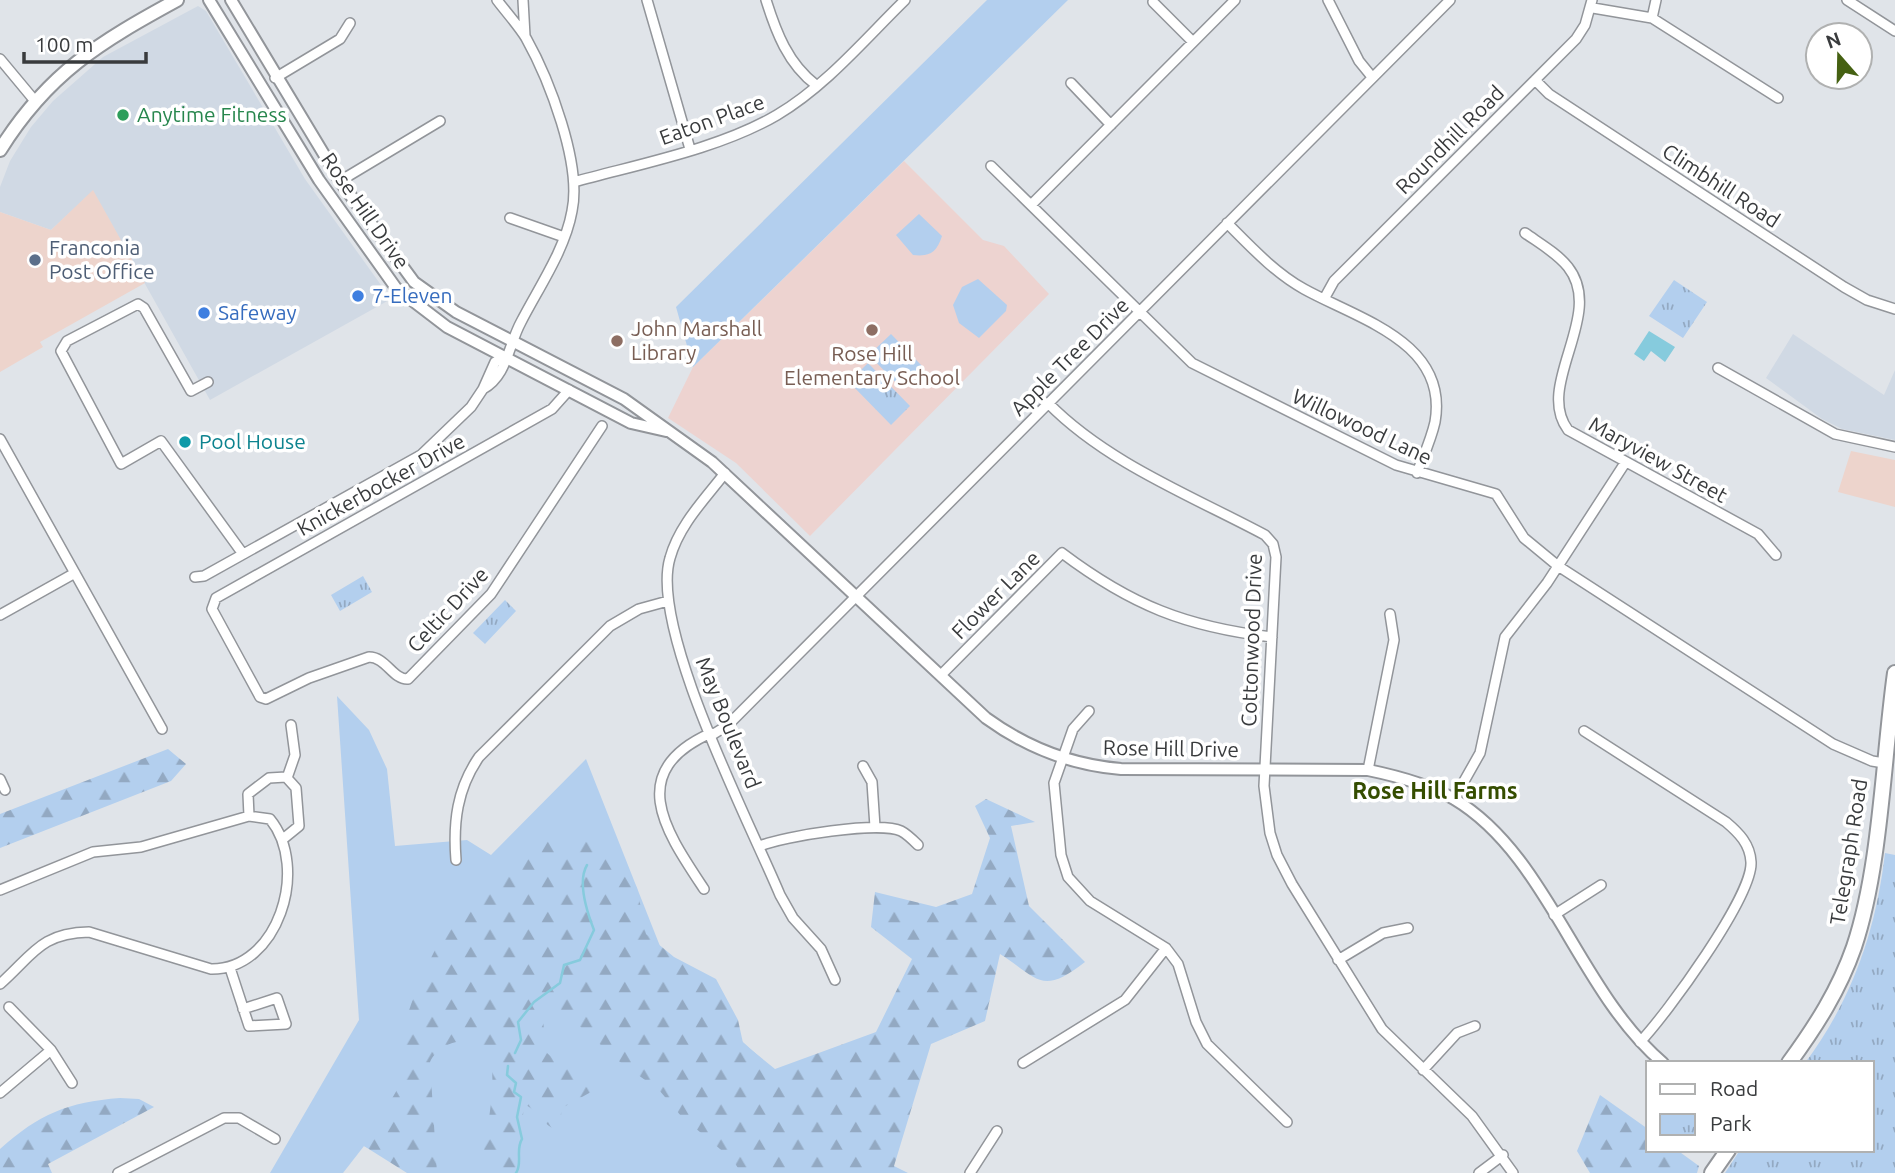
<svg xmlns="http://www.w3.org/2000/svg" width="1895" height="1173" viewBox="0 0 1895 1173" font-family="Ubuntu,sans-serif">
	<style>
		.built { fill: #d0d9e4 }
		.industrial { fill: #edd4cc }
		.education { fill: #edd3d0 }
		.grass { fill: #b3cfee }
		.forest { fill: url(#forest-firs) }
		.park { fill: url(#park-tufts) }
		.water { fill: #86cbdd }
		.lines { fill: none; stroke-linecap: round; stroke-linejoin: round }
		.stream { stroke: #86cbdd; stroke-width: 2.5 }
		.minor-casing { stroke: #92959a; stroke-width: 12 }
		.tertiary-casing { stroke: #92959a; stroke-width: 14 }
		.secondary-casing { stroke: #92959a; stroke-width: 16 }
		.primary-casing { stroke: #92959a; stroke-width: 18 }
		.minor { stroke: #fff; stroke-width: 9 }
		.tertiary { stroke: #fff; stroke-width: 10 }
		.secondary { stroke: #fff; stroke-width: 12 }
		.primary { stroke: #fff; stroke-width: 14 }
		.leisure-dot { fill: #2e9e5b; stroke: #fff; stroke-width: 2.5 }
		.service-dot { fill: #5c6f8a; stroke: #fff; stroke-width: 2.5 }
		.shop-dot { fill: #3f7fe0; stroke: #fff; stroke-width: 2.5 }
		.education-dot { fill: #8d6e63; stroke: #fff; stroke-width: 2.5 }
		.culture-dot { fill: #0f9aa8; stroke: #fff; stroke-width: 2.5 }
		.labels { text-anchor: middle; stroke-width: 7; stroke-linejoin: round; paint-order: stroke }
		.leisure-label { font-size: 21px; fill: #27864d; stroke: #fff; text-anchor: start }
		.street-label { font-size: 21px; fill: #393b3d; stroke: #fff }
		.service-label { font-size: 21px; fill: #4e5e75; stroke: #fff; text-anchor: start }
		.shop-label { font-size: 21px; fill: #366cbe; stroke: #fff; text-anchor: start }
		.education-label { font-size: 21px; fill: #785e54; stroke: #fff; text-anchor: start }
		.culture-label { font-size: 21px; fill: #0d838f; stroke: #fff; text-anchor: start }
		.neighbourhood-label { font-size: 23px; font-weight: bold; fill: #354d00; stroke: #fff }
	</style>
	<defs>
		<pattern id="forest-firs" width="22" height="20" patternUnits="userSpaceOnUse" patternTransform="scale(1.75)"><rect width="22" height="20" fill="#b3cfee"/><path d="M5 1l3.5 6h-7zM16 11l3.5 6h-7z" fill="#93a9c2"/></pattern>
		<pattern id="park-tufts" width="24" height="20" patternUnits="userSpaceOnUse" patternTransform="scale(1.75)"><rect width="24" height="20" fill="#b3cfee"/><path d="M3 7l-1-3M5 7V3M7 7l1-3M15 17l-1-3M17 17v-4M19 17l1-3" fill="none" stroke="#93a9c2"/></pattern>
	</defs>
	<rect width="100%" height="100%" fill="#e0e4e9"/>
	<path class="built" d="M198 6 206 11 305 179 391 299 210 400 93 191 51 230 0 212V187L10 161 31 127 53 101 103 57Z
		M1793 334 1884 395 1895 370V440L1842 429 1822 419 1766 378Z"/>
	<path class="industrial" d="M93 190 145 283 40 342 43 347 0 372V212L51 230Z
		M1851 451 1895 460V507L1838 492Z"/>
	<path class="education" d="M904 161 983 240 1004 246 1049 294 810 536 736 463 668 418 693 367Z"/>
	<path class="grass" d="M987 0H1068L693 367 676 307Z
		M919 214 942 236C937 252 930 257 913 255L896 235Z
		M978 279 1007 305 1006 311 979 338 959 323 953 305 962 287Z
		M891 334 923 367 901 388 869 355Z
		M337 696 369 730 387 769 395 846 467 840 491 855 586 759 673 979 774 1070 894 1166 908 1173H417L364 1146 343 1173H270L359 1020Z"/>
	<path class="forest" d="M168 749 186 764 171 781 0 848V814Z
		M986 799 1035 822 1011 826 1029 906 1085 962C1041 996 1039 979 1000 954L985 1021 931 1044 894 1166 896 1173H741L733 1160 681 1116 659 1090 620 1062 551 1001 541 1005 547 1053 556 1061 567 1059 587 1071 594 1081 591 1092 562 1108 559 1131C543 1126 539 1111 524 1104L518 1173H480C483 1146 503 1069 485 1049 469 1032 438 1044 430 1062L437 1173H407L364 1146 404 1078 401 1034 418 984 439 942 482 883 528 844 551 835 576 836 611 848 620 857 637 888 646 934 674 957 716 979 738 1020 743 1043 775 1069 876 1032 912 959 871 927 875 892 936 907 972 894 990 838 975 806Z
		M1600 1095 1648 1129V1150H1677L1699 1166 1697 1173H1590L1577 1151Z
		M120 1098 139 1099 154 1107 48 1164 52 1173H0V1149C39 1114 68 1102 120 1098Z"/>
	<path class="park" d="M1674 280 1707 302 1683 338 1649 316Z
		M868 363 910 406 891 425 849 382Z
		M363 576 372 592 340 611 331 595Z
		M505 600 516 611 485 644 473 633Z
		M1885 853 1895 855V1173H1725L1740 1150H1872V1063H1805C1852 1000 1876 931 1885 853Z"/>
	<path class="water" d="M1649 331 1675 347 1665 362 1651 351 1644 361 1634 354Z"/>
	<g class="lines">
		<path class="stream" d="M515 1053 521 1040 518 1022 534 1002 560 983 564 965 580 960 594 930C587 912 577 882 587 865
			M508 1066 507 1075 516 1083 514 1092 521 1097 517 1117 522 1139C515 1150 523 1163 516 1173"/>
		<g class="minor-casing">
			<path id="minor" d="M523 0 525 36
				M647 0 690 149
				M766 0C776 32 788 64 816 85
				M1328 0 1359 61 1372 77
				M1847 0 1895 31
				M1153 2 1193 42
				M1593 8 1652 18 1778 98
				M1652 18 1656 0
				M0 59 35 101
				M275 78 340 39 350 23
				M1535 80 1549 94 1844 287 1867 300 1895 309
				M1071 83 1111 125
				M991 166 1192 363 1396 465 1496 494 1524 538 1558 566 1833 744 1872 761 1884 763
				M340 181 440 121
				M574 182C639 164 719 149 777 115 826 86 865 39 905 0
				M1031 205 1235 0
				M510 218 564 237
				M1227 223C1251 247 1275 273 1304 289 1358 319 1449 342 1435 422 1431 440 1423 457 1417 473
				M1525 233C1539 243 1557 253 1568 267 1606 315 1534 385 1568 430L1758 534 1776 555
				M1324 299 1334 281 1576 39 1585 25 1592 0
				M1718 368 1835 434 1895 447
				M208 382 191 391 144 308 138 304 67 341 61 351 121 464 161 441 243 554
				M483 389C507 376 508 346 521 322 539 287 565 250 572 211 582 164 549 79 526 38 518 25 506 12 497 0
				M569 390 552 409 216 598 212 609 260 697 266 699 309 678 369 657C386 657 393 680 408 679L491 594 602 426
				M1048 403C1107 463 1192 496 1265 535L1273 544 1276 557 1264 786 1270 833 1277 855 1292 884 1382 1029 1472 1116 1513 1173
				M0 439 162 729
				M725 473C705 499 679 525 670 558 649 628 750 823 780 895L793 918 821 949 835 980
				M195 577 204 576 421 455 471 407 483 389 495 362 505 356
				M0 615 75 573
				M941 675 1062 553C1131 605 1186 627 1272 637
				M1089 711 1073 729 1054 783 1061 855 1068 877 1090 901 1166 948 1178 964 1196 1022 1207 1044 1287 1122
				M1584 731 1726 822C1739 833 1750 844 1751 862 1753 896 1666 1015 1640 1042
				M712 735 728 725 1450 0
				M863 766 872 782 875 827
				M1368 770 1394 640 1390 614
				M287 778 295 755 291 725
				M0 779 5 790
				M1454 799 1480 753 1505 637 1547 583 1625 463
				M760 846C783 836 880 821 901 831 907 834 913 840 918 845
				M456 860C453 822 457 789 479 757L610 626 639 609 668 601
				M704 889C667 833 623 772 711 733
				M0 890 93 852 141 847 249 816
				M1554 915 1601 885
				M1338 960 1383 933 1408 928
				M230 968 249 1026 286 1024 277 998 243 1009
				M0 984C33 955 40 933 89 932L211 969C278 970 310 868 270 819L249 816 248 794 269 778 286 777 296 788 299 826 283 839
				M9 1007 51 1050 72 1083
				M1023 1063 1125 1000 1166 948
				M1423 1070 1457 1033 1475 1026
				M0 1093 51 1050
				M118 1173 224 1118H239L275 1139
				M970 1173 997 1131
				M1479 1173 1503 1155"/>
		</g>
		<g class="tertiary-casing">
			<path id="tertiary" d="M209 0 319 180 396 288 447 327 631 423 666 431
				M231 0 340 181 414 282 456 312 624 399 712 462 986 718C1026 747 1071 765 1121 769L1368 770C1397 776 1428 784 1454 799 1548 855 1578 991 1663 1063"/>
		</g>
		<g class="secondary-casing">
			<path id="secondary" d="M0 150C48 73 100 42 177 0"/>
		</g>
		<g class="primary-casing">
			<path id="primary" d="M1789 1063C1816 1026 1839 990 1854 947 1881 866 1883 759 1895 673
				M1712 1173 1728 1150"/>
		</g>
		<use href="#minor" class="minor"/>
		<use href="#tertiary" class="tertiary"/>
		<use href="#secondary" class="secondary"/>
		<use href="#primary" class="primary"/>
	</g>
	<circle class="leisure-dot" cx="123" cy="115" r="7"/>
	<circle class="service-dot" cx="35" cy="260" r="7"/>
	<g class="shop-dot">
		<circle cx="358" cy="296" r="7"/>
		<circle cx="204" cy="313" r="7"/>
	</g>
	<g class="education-dot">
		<circle cx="872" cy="330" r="7"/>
		<circle cx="617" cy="341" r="7"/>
	</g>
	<circle class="culture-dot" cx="185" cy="442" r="7"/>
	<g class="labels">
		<g class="leisure-label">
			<text x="137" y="122">Anytime Fitness</text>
		</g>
		<g class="street-label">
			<text transform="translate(712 120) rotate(-20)" y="7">Eaton Place</text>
			<text transform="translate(1450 140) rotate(-45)" y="7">Roundhill Road</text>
			<text transform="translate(1721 186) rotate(33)" y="7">Climbhill Road</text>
			<text transform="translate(365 211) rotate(55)" y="7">Rose Hill Drive</text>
			<text transform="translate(1070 357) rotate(-45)" y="7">Apple Tree Drive</text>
			<text transform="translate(1362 427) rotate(25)" y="7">Willowood Lane</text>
			<text transform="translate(1658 460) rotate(29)" y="7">Maryview Street</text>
			<text transform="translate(381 485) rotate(-29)" y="7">Knickerbocker Drive</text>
			<text transform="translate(996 595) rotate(-45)" y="7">Flower Lane</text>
			<text transform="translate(448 610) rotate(-47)" y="7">Celtic Drive</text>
			<text transform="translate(1252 640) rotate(-88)" y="7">Cottonwood Drive</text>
			<text transform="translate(728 723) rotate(68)" y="7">May Boulevard</text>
			<text transform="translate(1171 749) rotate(1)" y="7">Rose Hill Drive</text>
			<text transform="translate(1849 852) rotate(-81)" y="7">Telegraph Road</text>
		</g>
		<g class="service-label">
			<text x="49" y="255">Franconia<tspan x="49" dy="24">Post Office</tspan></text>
		</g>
		<g class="shop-label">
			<text x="372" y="303">7-Eleven</text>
			<text x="218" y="320">Safeway</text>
		</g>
		<g class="education-label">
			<text x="631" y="336">John Marshall<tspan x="631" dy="24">Library</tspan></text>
			<text x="872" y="361" text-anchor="middle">Rose Hill<tspan x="872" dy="24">Elementary School</tspan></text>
		</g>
		<g class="culture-label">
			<text x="199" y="449">Pool House</text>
		</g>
		<g class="neighbourhood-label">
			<text x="1435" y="799">Rose Hill Farms</text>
		</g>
	</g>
	<rect x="1646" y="1061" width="228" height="91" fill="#ffffff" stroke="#b0b1b1" stroke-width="2"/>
	<rect x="1660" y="1084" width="35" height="10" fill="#ffffff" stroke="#b0b1b1" stroke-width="2"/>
	<text x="1710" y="1096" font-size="21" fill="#393b3d">Road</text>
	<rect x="1660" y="1114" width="35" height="21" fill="url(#park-tufts)" stroke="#b0b1b1" stroke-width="2"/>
	<text x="1710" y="1131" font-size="21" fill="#393b3d">Park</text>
	<g transform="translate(1839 56) rotate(340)"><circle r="33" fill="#ffffff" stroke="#b0b1b1" stroke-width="2"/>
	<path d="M0-5L12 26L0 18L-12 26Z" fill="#456112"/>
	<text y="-10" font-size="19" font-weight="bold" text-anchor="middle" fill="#393b3d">N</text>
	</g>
	<path d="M24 52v10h122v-10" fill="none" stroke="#393b3d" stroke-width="3.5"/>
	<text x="35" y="52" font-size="21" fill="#393b3d" stroke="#ffffff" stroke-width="5" paint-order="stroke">100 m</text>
</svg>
